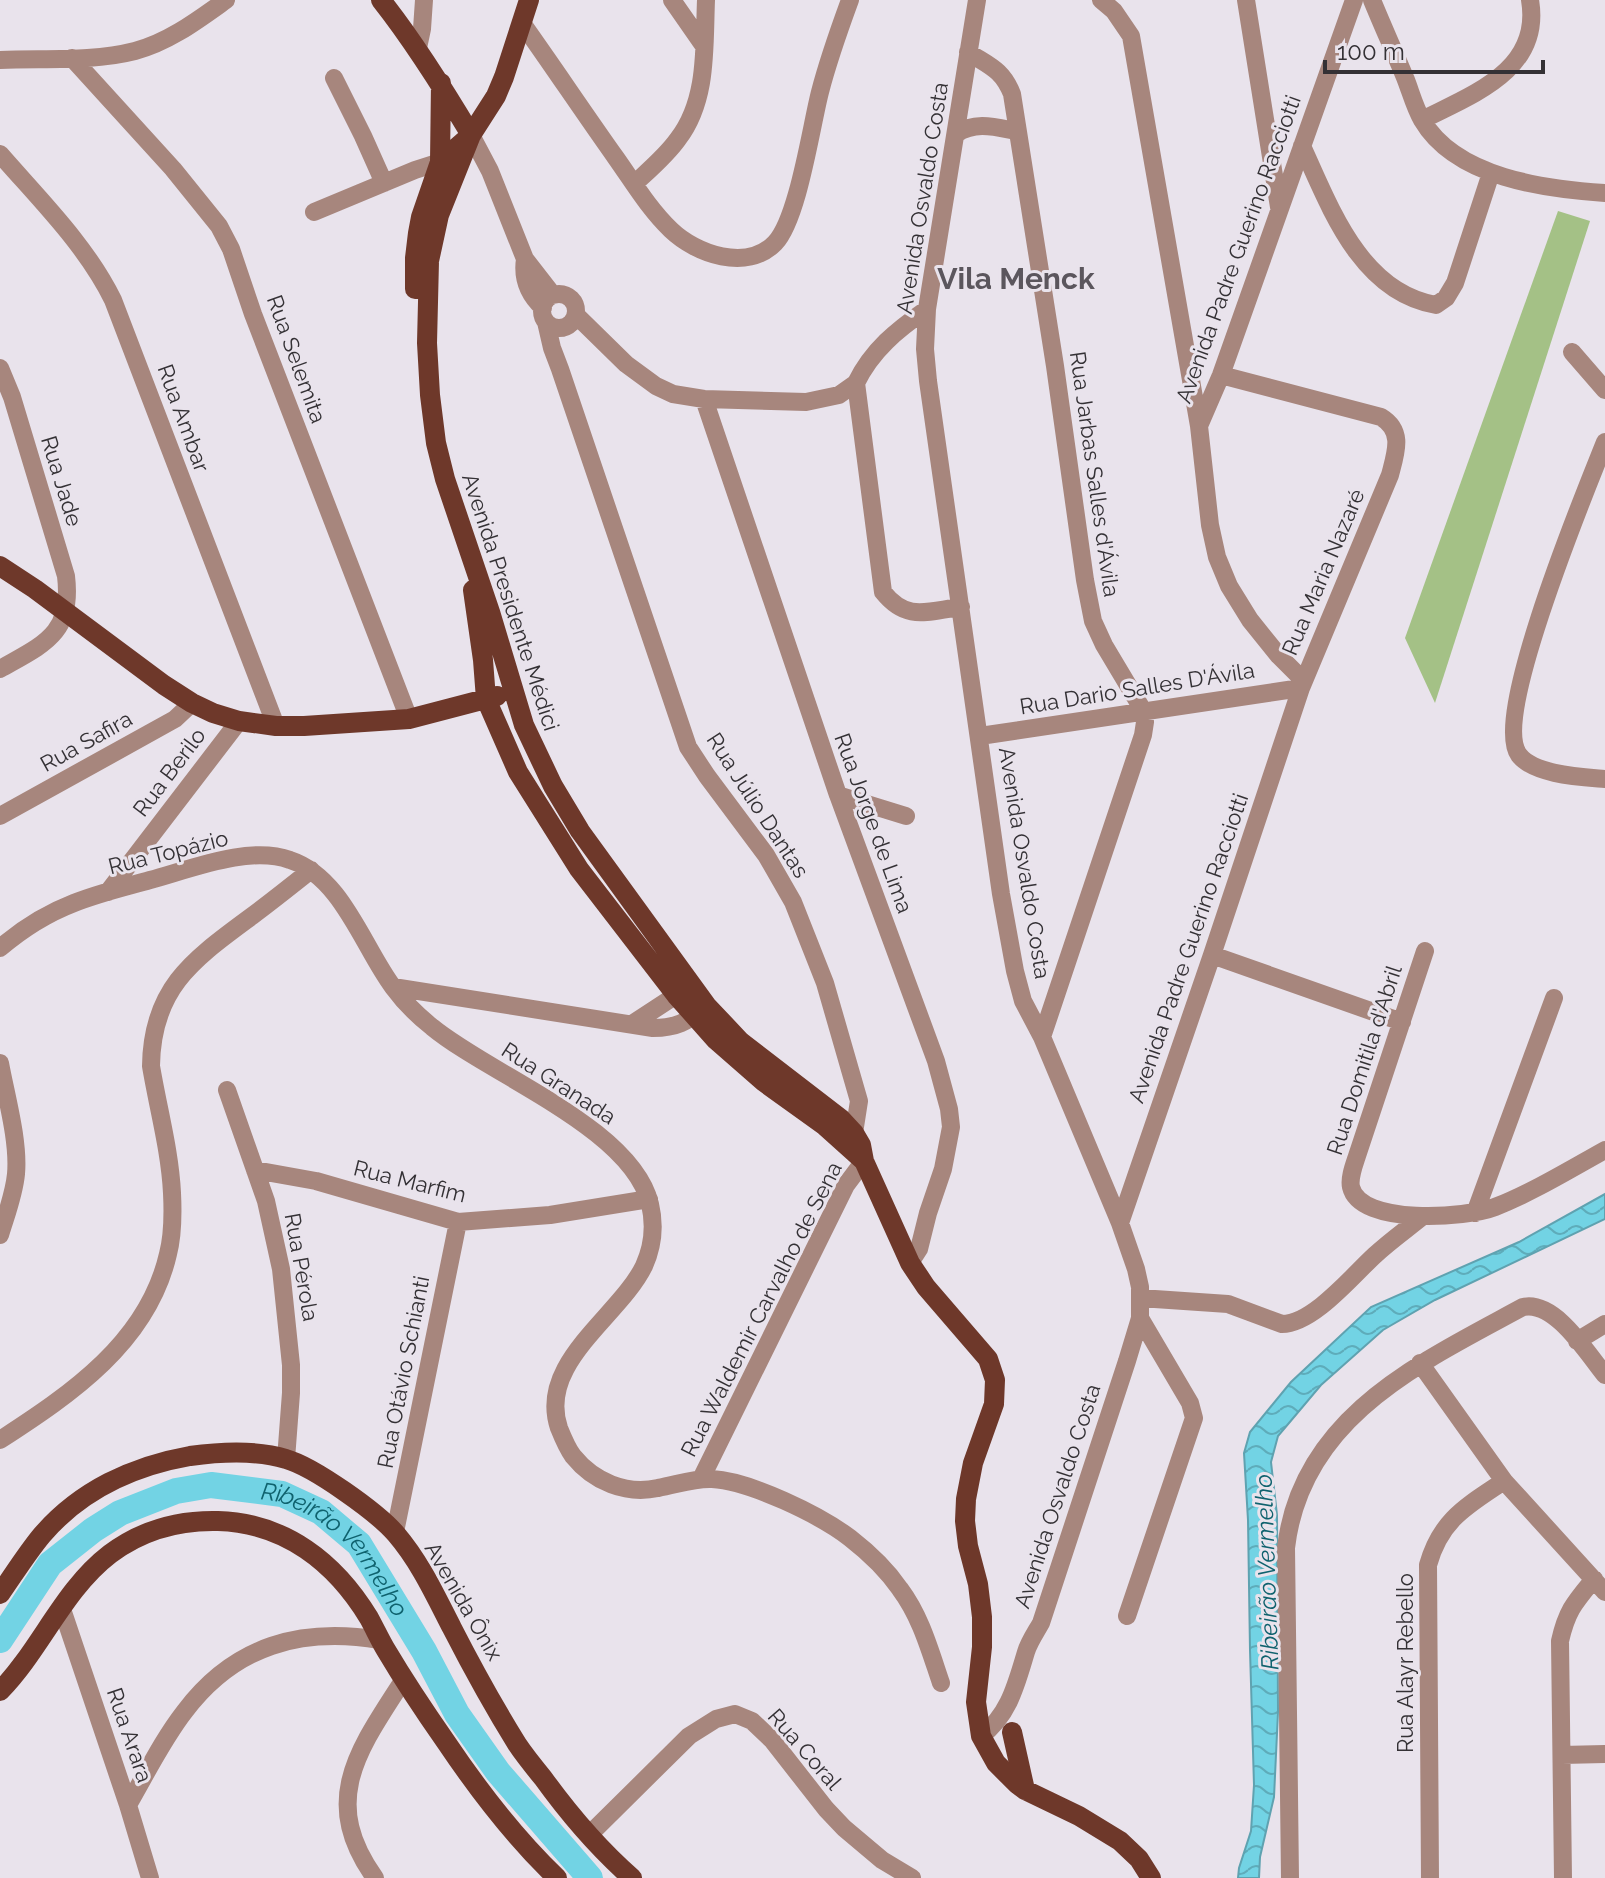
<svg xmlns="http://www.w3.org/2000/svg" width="1605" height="1878" viewBox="0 0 1605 1878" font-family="Raleway,sans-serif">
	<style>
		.green { fill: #a4c186 }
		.water { fill: url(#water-waves); stroke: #5fa2b0; stroke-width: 2 }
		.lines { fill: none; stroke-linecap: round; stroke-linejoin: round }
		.river { stroke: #72d3e4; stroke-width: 26 }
		.minor { stroke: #a7867d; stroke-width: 18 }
		.major { stroke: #6e382a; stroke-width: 20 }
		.labels { text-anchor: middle; stroke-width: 6; stroke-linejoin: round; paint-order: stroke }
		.street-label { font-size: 22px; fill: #343135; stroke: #e9e3ec }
		.water-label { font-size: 24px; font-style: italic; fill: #0f626e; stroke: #e9e3ec }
		.district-label { font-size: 30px; font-weight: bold; fill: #5b565d; stroke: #e9e3ec }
	</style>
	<defs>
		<pattern id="water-waves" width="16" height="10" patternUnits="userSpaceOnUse" patternTransform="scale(2)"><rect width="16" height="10" fill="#72d3e4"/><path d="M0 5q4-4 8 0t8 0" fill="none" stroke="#5eacba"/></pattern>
	</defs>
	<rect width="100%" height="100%" fill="#e9e3ec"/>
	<path class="green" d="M1558 211 1590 221 1435 703 1405 638Z"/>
	<path class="water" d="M1605 1194V1219L1435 1300 1383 1330 1321 1385 1278 1436 1271 1462 1277 1515 1278 1712 1274 1797 1260 1857 1259 1878H1238L1239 1868 1251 1831 1254 1785 1250 1650 1248 1520 1244 1453 1250 1432 1291 1382 1371 1307 1519 1242Z"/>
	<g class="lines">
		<path class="river" id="s1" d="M0 1640 50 1564 93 1530 120 1513 176 1491 211 1485 282 1494 321 1512 359 1544 424 1651 457 1714 498 1772 590 1878"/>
		<path class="minor" d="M672 0 704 46
			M977 0 927 309 925 349 928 381 1001 894 1015 971 1023 1001 1042 1037 1120 1223 1136 1269 1140 1287V1318L1127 1361 1041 1623C1036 1632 1029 1642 1026 1652 1016 1685 1009 1715 981 1736
			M1101 0 1114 11 1131 36 1199 426 1210 525 1217 557 1229 586 1250 620 1279 656 1304 681
			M1246 0 1279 207
			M1372 0C1383 27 1395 53 1406 80 1411 93 1415 108 1422 120 1456 178 1545 189 1605 193
			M522 23C554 68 584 113 616 158 633 182 649 209 671 230 696 254 747 272 775 243 798 219 811 127 820 92 828 61 839 30 850 0
			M418 48 422 29 424 0
			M968 52C989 66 1002 69 1012 94L1055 366 1085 580 1093 621 1104 645 1144 712 1145 722 1143 735 1042 1037
			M72 58 173 169 219 226 231 249 253 314 409 719
			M0 60C44 58 92 62 135 51 169 42 198 20 226 0
			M334 78 363 136 384 183
			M1422 120C1473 94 1542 70 1530 0
			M956 134C975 121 995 127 1016 131
			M471 135 490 171 525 259 553 295
			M1302 146C1330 207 1360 292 1436 305L1446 298 1455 283 1491 173
			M0 154C40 200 86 245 113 300L276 726
			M634 184C649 170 666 156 678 139 708 100 704 47 706 0
			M314 212 415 170 440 162
			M525 259C522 279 529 295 543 308
			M542 311a17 17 0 1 1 34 0a17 17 0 1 1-34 0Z
			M927 309C897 330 872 350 856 383L883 592C907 622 927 611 961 607
			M576 315 626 364 656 386 673 394 704 399 806 402 839 395 856 383
			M546 322 552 348 560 369 688 747 707 776 766 855 793 902 825 983 859 1101 854 1133
			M1572 352 1605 390
			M0 368 12 397 66 576C73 634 44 644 0 669
			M704 399 838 795 936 1061 949 1109 951 1127 943 1169 928 1213 919 1249 910 1263
			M1199 426 1221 375 1354 0
			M1605 442C1586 490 1491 718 1519 755 1534 775 1582 777 1605 779
			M980 736 1301 688
			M838 795 906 816
			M0 816 175 719 192 703
			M108 892 239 721
			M0 948C21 930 48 913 74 903 99 893 125 887 150 880 191 869 249 845 290 860 342 877 363 947 393 987 404 1002 418 1016 432 1027 490 1075 632 1128 650 1204 655 1225 653 1246 644 1266 619 1317 537 1363 559 1428 563 1438 567 1448 573 1456 594 1482 626 1495 658 1488 676 1485 694 1478 712 1479 750 1481 820 1515 850 1538 868 1552 887 1570 900 1589 921 1617 930 1651 941 1683
			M1425 951 1357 1156C1354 1165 1349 1178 1351 1187 1360 1226 1467 1218 1495 1207 1533 1192 1569 1170 1605 1150
			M1212 955 1402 1022
			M393 987 653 1028C677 1028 686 1022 705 1008
			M632 1024 687 988
			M0 1063C6 1096 19 1141 16 1174 14 1195 6 1215 0 1235
			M227 1090 266 1201 281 1269 291 1365V1393L286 1459
			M255 1170 316 1181 458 1222 550 1215 649 1199
			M1475 1213 1554 998
			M1120 1223 1212 955 1301 688 1390 475C1396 452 1404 431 1381 417L1221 375
			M1140 1298 1228 1304 1282 1324C1313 1324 1353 1275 1375 1255 1390 1241 1407 1229 1423 1216
			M1577 1341 1605 1324
			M1420 1363 1504 1481 1605 1592
			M0 1440C71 1394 148 1342 168 1254 173 1235 173 1213 172 1193 170 1151 158 1108 151 1066 152 987 194 959 252 916 272 901 291 886 311 870
			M701 1479 846 1185 864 1161
			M395 1532 458 1222
			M62 1609 128 1805 150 1878
			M1127 1616 1194 1418 1190 1403 1140 1318
			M1562 1755 1605 1754
			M128 1805C146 1774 163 1739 185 1711 235 1645 301 1627 380 1640
			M589 1835 689 1736 716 1719 735 1714 752 1721 772 1740 826 1809 844 1828 882 1860 912 1878
			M375 1878C319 1800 359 1749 404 1679
			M1290 1878 1286 1548C1301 1417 1420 1363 1523 1307 1555 1300 1587 1353 1605 1375
			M1430 1878 1428 1565C1441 1519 1467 1506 1504 1481
			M1563 1878 1560 1641C1567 1610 1575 1602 1594 1579"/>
		<path class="major" d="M381 0C415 43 443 88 471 135
			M471 135 439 215 429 261 427 343 430 395 436 443 445 479 490 612 524 725 553 786 580 831 707 1006 741 1042 841 1119 854 1133 861 1145 864 1161 910 1263 926 1287 988 1359 995 1380 994 1404 973 1463 966 1499 965 1521 968 1546 978 1584 982 1617V1647L976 1702 981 1736 996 1763 1017 1784 1025 1790 1079 1816 1120 1841 1139 1859 1151 1878
			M440 162 441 83
			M415 289V258L418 233 421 217 440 162 471 135 496 96 504 77 529 0
			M0 566 35 589 164 685 192 703 213 713 239 721 276 726H304L409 719 497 696
			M473 590 483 660 486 699 518 772 579 869 676 995 716 1040 764 1082 825 1126 864 1161
			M0 1594C14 1574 27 1553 42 1535 80 1491 133 1466 190 1456 219 1452 257 1450 286 1459 314 1467 377 1512 396 1534 420 1562 435 1595 452 1628 472 1667 494 1707 517 1744 525 1756 534 1767 543 1778 569 1814 599 1849 632 1878
			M0 1691C41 1649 63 1590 110 1554 142 1530 178 1520 218 1521 285 1523 335 1562 369 1618 375 1629 380 1640 386 1650 405 1682 425 1712 446 1742 479 1791 514 1837 557 1878
			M1012 1732 1025 1790"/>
	</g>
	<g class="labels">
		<g class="street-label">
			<text transform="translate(922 198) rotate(-81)" y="8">Avenida Osvaldo Costa</text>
			<text transform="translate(1238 249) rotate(-70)" y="8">Avenida Padre Guerino Racciotti</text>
			<text transform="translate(297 359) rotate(70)" y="8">Rua Selemita</text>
			<text transform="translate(184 418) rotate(70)" y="8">Rua Ambar</text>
			<text transform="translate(1095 474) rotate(82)" y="8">Rua Jarbas Salles d'Ávila</text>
			<text transform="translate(62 481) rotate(73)" y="8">Rua Jade</text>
			<text transform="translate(1323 572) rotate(-67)" y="8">Rua Maria Nazaré</text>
			<text transform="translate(511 602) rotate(72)" y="8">Avenida Presidente Médici</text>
			<text transform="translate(1137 688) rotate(-9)" y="8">Rua Dario Salles D'Ávila</text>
			<text transform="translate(86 741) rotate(-29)" y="8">Rua Safira</text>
			<text transform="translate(169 772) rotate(-53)" y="8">Rua Berilo</text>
			<text transform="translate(758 805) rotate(57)" y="8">Rua Júlio Dantas</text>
			<text transform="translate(874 823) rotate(70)" y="8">Rua Jorge de Lima</text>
			<text transform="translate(168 852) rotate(-14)" y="8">Rua Topázio</text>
			<text transform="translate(1025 863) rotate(81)" y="8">Avenida Osvaldo Costa</text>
			<text transform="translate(1188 948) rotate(-71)" y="8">Avenida Padre Guerino Racciotti</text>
			<text transform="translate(1364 1060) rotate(-72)" y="8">Rua Domitila d'Abril</text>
			<text transform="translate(559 1083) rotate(33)" y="8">Rua Granada</text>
			<text transform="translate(410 1181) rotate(14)" y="8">Rua Marfim</text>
			<text transform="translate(302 1267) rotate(80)" y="8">Rua Pérola</text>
			<text transform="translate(761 1309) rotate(-63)" y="8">Rua Waldemir Carvalho de Sena</text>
			<text transform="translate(403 1372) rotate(-79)" y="8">Rua Otávio Schianti</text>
			<text transform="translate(1057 1496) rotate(-72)" y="8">Avenida Osvaldo Costa</text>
			<text transform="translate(464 1601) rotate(60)" y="8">Avenida Ônix</text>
			<text transform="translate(1405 1663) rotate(-90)" y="8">Rua Alayr Rebello</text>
			<text transform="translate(130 1735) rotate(71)" y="8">Rua Arara</text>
			<text transform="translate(805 1749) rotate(49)" y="8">Rua Coral</text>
		</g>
		<g class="water-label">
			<text dy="8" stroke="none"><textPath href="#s1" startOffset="422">Ribeirão Vermelho</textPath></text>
			<text transform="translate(1267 1572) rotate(-92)" y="8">Ribeirão Vermelho</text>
		</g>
		<g class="district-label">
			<text x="1016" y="289">Vila Menck</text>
		</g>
	</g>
	<path d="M1325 60v12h218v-12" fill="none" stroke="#343135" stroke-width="4"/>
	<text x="1337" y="60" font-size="24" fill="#343135" stroke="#e9e3ec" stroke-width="6" paint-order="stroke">100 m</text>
</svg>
